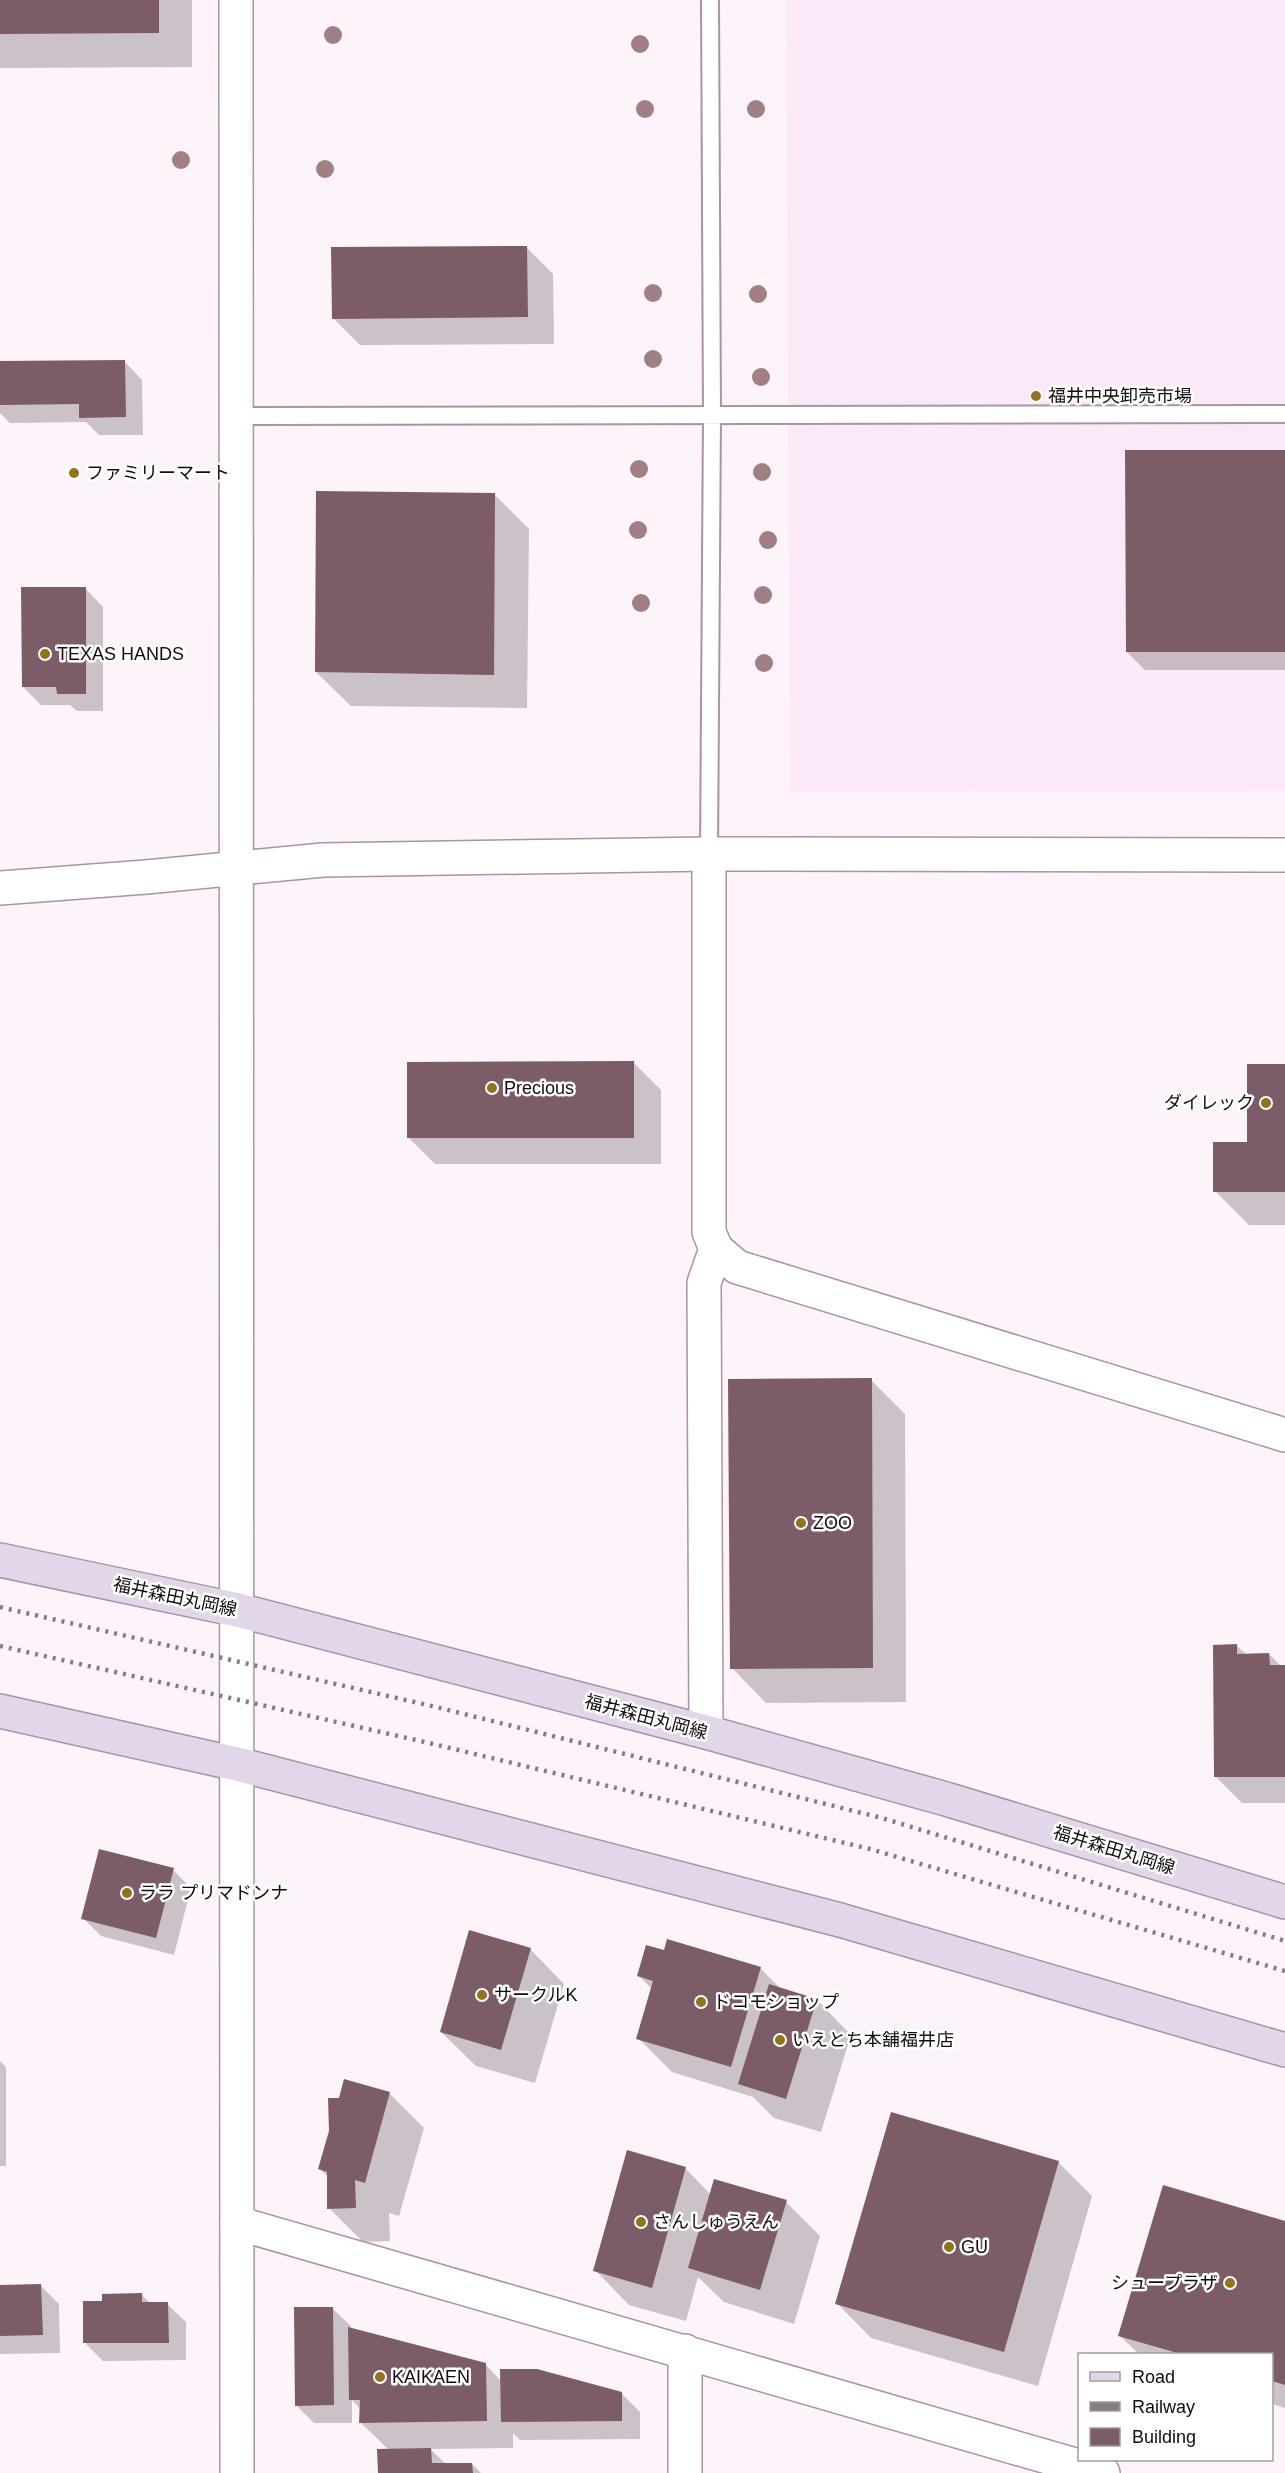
<svg xmlns="http://www.w3.org/2000/svg" width="1285" height="2473" viewBox="0 0 1285 2473" font-family="Helvetica,'Noto Sans JP',sans-serif">
	<style>
		.built { fill: #fce9f7 }
		.shadow { fill: #0003 }
		.building { fill: #7c5c67 }
		.lines { fill: none; stroke-linecap: round; stroke-linejoin: round }
		.service-casing { stroke: #a993a4; stroke-width: 20 }
		.minor-casing { stroke: #a993a4; stroke-width: 36 }
		.tertiary-casing { stroke: #a993a4; stroke-width: 36 }
		.secondary-casing { stroke: #a993a4; stroke-width: 36 }
		.service { stroke: #fff; stroke-width: 16 }
		.minor { stroke: #fff; stroke-width: 33 }
		.tertiary { stroke: #fff; stroke-width: 33 }
		.secondary { stroke: #e2d6e9; stroke-width: 33 }
		.rail { stroke: #857d83; stroke-width: 4.5; stroke-dasharray: 3 6; stroke-linecap: butt }
		.tree { fill: #a08084 }
		.poi-dot { fill: #91741a; stroke: #fff; stroke-width: 2 }
		.labels { text-anchor: middle; stroke-width: 5; stroke-linejoin: round; paint-order: stroke }
		.poi-label { font-size: 18px; fill: #120b11; stroke: #fff; text-anchor: start }
		.street-label { font-size: 18px; fill: #120b11; stroke: #fff }
	</style>
	<rect width="100%" height="100%" fill="#fdf3fa"/>
	<path class="built" d="M786 0H1285V791L790 792Z"/>
	<path class="shadow" d="M0 0H192V67L0 68Z
		M526 247 553 274 554 344 360 345 333 318Z
		M124 361 142 380 143 435H99L86 422 10 423 0 413V363Z
		M1285 451V670H1145L1127 652Z
		M494 494 529 529 527 708 351 706 316 672Z
		M85 588 103 607V711H77L70 705H41L23 687Z
		M634 1063 661 1090V1164H435L409 1138Z
		M1285 1066V1225H1249L1215 1191 1248 1144Z
		M871 1380 905 1414 906 1702 766 1703 732 1668Z
		M1237 1646 1247 1655 1269 1654 1281 1666 1285 1667V1803H1242L1216 1777Z
		M173 1870 191 1888 174 1955 101 1936 83 1918Z
		M530 1949 564 1984 535 2083 476 2066 441 2032Z
		M760 1968 781 1989 817 2000 851 2035 821 2132 774 2118 753 2097 672 2072 638 2038 652 1989 638 1975Z
		M0 2061 6 2067V2166H0Z
		M345 2081 390 2094 424 2128 399 2216 389 2213 390 2241 363 2242 329 2208 328 2177 319 2168Z
		M628 2152 686 2169 711 2195 786 2202 820 2236 794 2324 724 2302 698 2277 686 2321 629 2305 595 2270Z
		M1058 2162 1092 2196 1038 2386 871 2338 837 2303Z
		M1285 2222V2408L1272 2404V2354H1139L1120 2336Z
		M41 2286 59 2304 60 2353 0 2354V2287Z
		M141 2294 151 2304H167L186 2322V2360L103 2361 85 2343 104 2303Z
		M332 2308 351 2326V2329L485 2364 501 2381 621 2393 640 2412V2439L520 2440 513 2433V2448L430 2449 446 2464H472L481 2473H379L389 2450 361 2423V2410L352 2400V2423H314L296 2405Z"/>
	<path class="building" d="M0 0H159V33L0 34Z
		M527 246 528 317 332 319 331 247Z
		M125 360 126 417 79 418V404L0 405V361Z
		M1125 450H1285V652H1126Z
		M316 491 495 493 494 675 315 672Z
		M21 587H86V694H57L56 687H22Z
		M634 1061V1138H407V1062Z
		M1247 1064H1285V1192H1213V1142H1247Z
		M872 1378 873 1668 730 1669 728 1379Z
		M1237 1644V1654L1269 1653 1270 1665H1285V1777H1214L1213 1645Z
		M99 1849 174 1868 156 1938 81 1919Z
		M469 1930 531 1948 501 2050 440 2032Z
		M667 1939 761 1967 731 2067 636 2039 653 1981 637 1976 646 1945 664 1950Z
		M769 1984 817 1999 786 2099 738 2084Z
		M344 2079 390 2092 365 2183 355 2180 356 2208 327 2209V2172L318 2169 329 2131 328 2098H339Z
		M891 2112 1059 2161 1004 2352 835 2304Z
		M627 2150 686 2167 652 2288 593 2271Z
		M714 2179 787 2200 760 2290 688 2268Z
		M1163 2185 1285 2221V2385L1272 2381V2354H1181L1118 2336Z
		M41 2284 43 2335 0 2336V2285Z
		M142 2293V2302H168L169 2343H83V2301H102V2294Z
		M294 2307H333L334 2405 295 2406Z
		M348 2327 486 2363 487 2421 359 2423 360 2400H349Z
		M500 2369H537L622 2392V2421L501 2422Z
		M431 2448 432 2463H472L473 2473H378L377 2449Z"/>
	<g class="lines">
		<g class="service-casing">
			<path id="service" d="M237 416 1285 414
				M709 854 712 415 710 0"/>
		</g>
		<g class="minor-casing">
			<path id="minor" d="M709 854V1232L716 1249 737 1267 1285 1435
				M706 1732 704 1283 716 1249
				M237 2223 1103 2473
				M685 2351V2473"/>
		</g>
		<g class="tertiary-casing">
			<path id="tertiary" d="M236 0 237 2473
				M0 888 146 877 323 860 709 854 1285 855"/>
		</g>
		<g class="secondary-casing">
			<path id="secondary" d="M0 1560 238 1610 706 1732 946 1799 1285 1902
				M0 1711 237 1764 840 1920 1285 2050"/>
		</g>
		<use href="#service" class="service"/>
		<use href="#minor" class="minor"/>
		<use href="#tertiary" class="tertiary"/>
		<use href="#secondary" class="secondary"/>
		<path class="rail" d="M0 1607 436 1707 882 1818 1285 1941
			M0 1646 425 1742 870 1849 1285 1971"/>
	</g>
	<g class="tree">
		<circle cx="333" cy="35" r="9"/>
		<circle cx="640" cy="44" r="9"/>
		<circle cx="645" cy="109" r="9"/>
		<circle cx="756" cy="109" r="9"/>
		<circle cx="181" cy="160" r="9"/>
		<circle cx="325" cy="169" r="9"/>
		<circle cx="653" cy="293" r="9"/>
		<circle cx="758" cy="294" r="9"/>
		<circle cx="653" cy="359" r="9"/>
		<circle cx="761" cy="377" r="9"/>
		<circle cx="639" cy="469" r="9"/>
		<circle cx="762" cy="472" r="9"/>
		<circle cx="638" cy="530" r="9"/>
		<circle cx="768" cy="540" r="9"/>
		<circle cx="763" cy="595" r="9"/>
		<circle cx="641" cy="603" r="9"/>
		<circle cx="764" cy="663" r="9"/>
	</g>
	<g class="poi-dot">
		<circle cx="1036" cy="396" r="6"/>
		<circle cx="74" cy="473" r="6"/>
		<circle cx="45" cy="654" r="6"/>
		<circle cx="492" cy="1088" r="6"/>
		<circle cx="1266" cy="1103" r="6"/>
		<circle cx="801" cy="1523" r="6"/>
		<circle cx="127" cy="1893" r="6"/>
		<circle cx="482" cy="1995" r="6"/>
		<circle cx="701" cy="2002" r="6"/>
		<circle cx="780" cy="2040" r="6"/>
		<circle cx="641" cy="2222" r="6"/>
		<circle cx="949" cy="2247" r="6"/>
		<circle cx="1230" cy="2283" r="6"/>
		<circle cx="380" cy="2377" r="6"/>
	</g>
	<g class="labels">
		<g class="poi-label">
			<text x="1048" y="402">福井中央卸売市場</text>
			<text x="86" y="479">ファミリーマート</text>
			<text x="57" y="660">TEXAS HANDS</text>
			<text x="504" y="1094">Precious</text>
			<text x="1254" y="1109" text-anchor="end">ダイレック</text>
			<text x="813" y="1529">ZOO</text>
			<text x="139" y="1899">ララ プリマドンナ</text>
			<text x="494" y="2001">サークルK</text>
			<text x="713" y="2008">ドコモショップ</text>
			<text x="792" y="2046">いえとち本舗福井店</text>
			<text x="653" y="2228">さんしゅうえん</text>
			<text x="961" y="2253">GU</text>
			<text x="1218" y="2289" text-anchor="end">シュープラザ</text>
			<text x="392" y="2383">KAIKAEN</text>
		</g>
		<g class="street-label">
			<text transform="translate(175 1597) rotate(12)" y="6">福井森田丸岡線</text>
			<text transform="translate(646 1717) rotate(15)" y="6">福井森田丸岡線</text>
			<text transform="translate(1114 1850) rotate(17)" y="6">福井森田丸岡線</text>
		</g>
	</g>
	<rect x="1078" y="2353" width="195" height="108" fill="#ffffff" stroke="#a09da0" stroke-width="1.5"/>
	<rect x="1090" y="2372" width="30" height="9" fill="#e2d6e9" stroke="#a09da0" stroke-width="1.5"/>
	<text x="1132" y="2383" font-size="18" fill="#120b11">Road</text>
	<rect x="1090" y="2402" width="30" height="9" fill="#857d83" stroke="#a09da0" stroke-width="1.5"/>
	<text x="1132" y="2413" font-size="18" fill="#120b11">Railway</text>
	<rect x="1090" y="2428" width="30" height="18" fill="#7c5c67" stroke="#a09da0" stroke-width="1.5"/>
	<text x="1132" y="2443" font-size="18" fill="#120b11">Building</text>
</svg>
